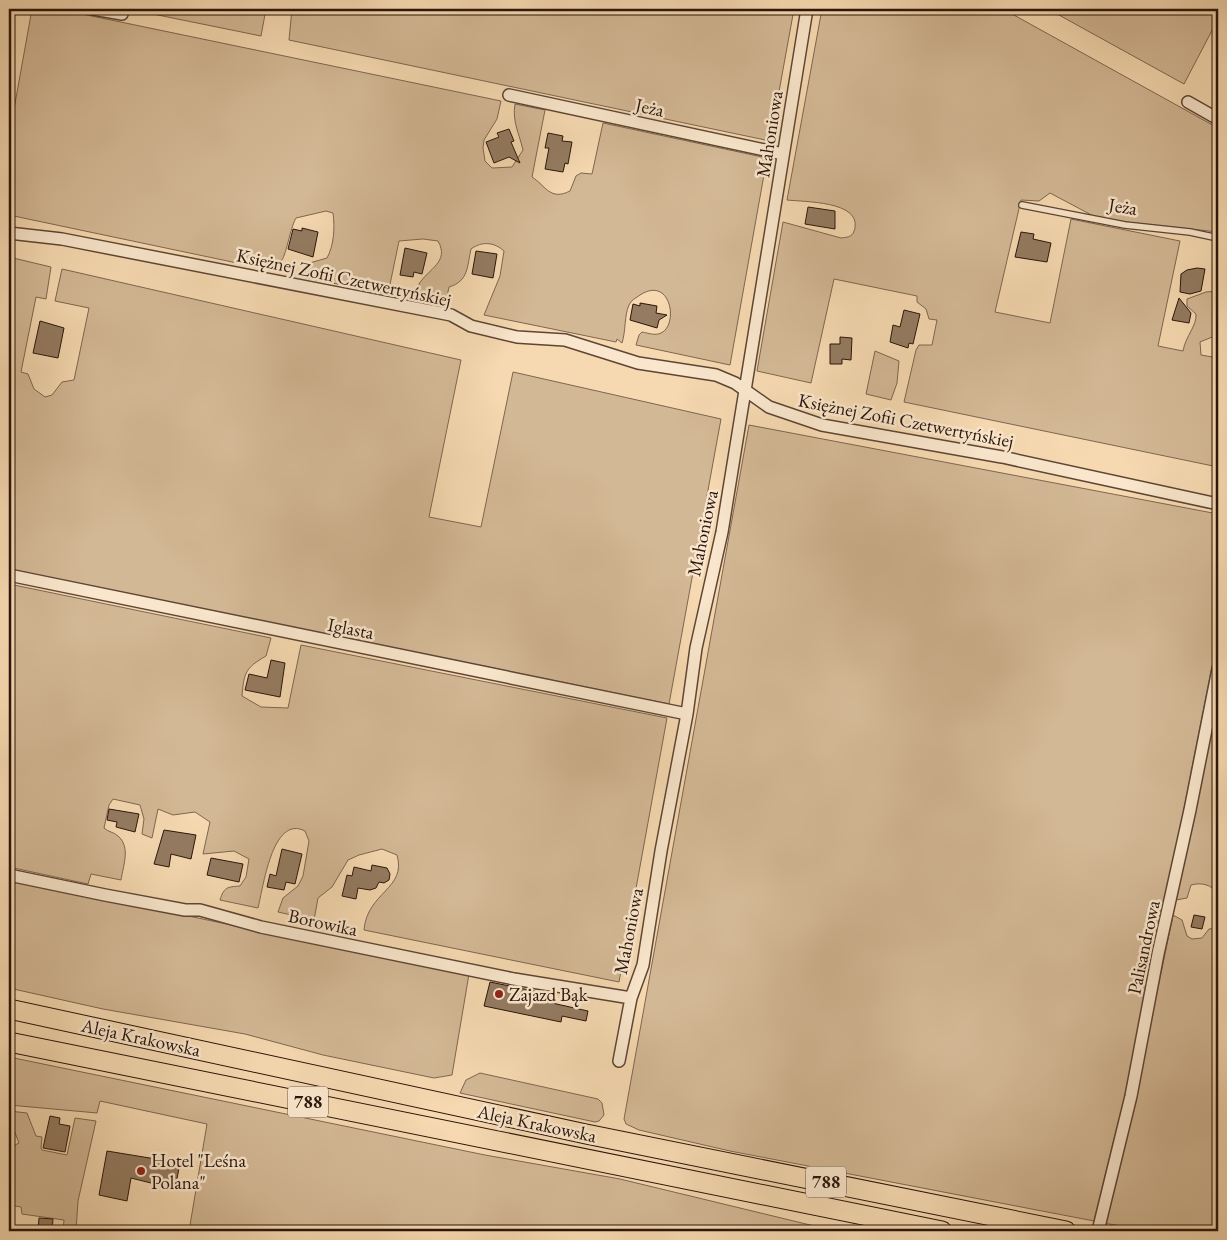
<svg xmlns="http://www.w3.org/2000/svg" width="1227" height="1240" viewBox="0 0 1227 1240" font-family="'EB Garamond',serif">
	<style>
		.green { fill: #d3b895; stroke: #7e6650 }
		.building { fill: #947b61; stroke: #2a150b }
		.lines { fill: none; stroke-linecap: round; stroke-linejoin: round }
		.lane-casing { stroke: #5d4634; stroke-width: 8 }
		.street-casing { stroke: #5d4634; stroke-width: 14 }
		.primary-casing { stroke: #2a150b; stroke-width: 21 }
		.lane { stroke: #f9e6cc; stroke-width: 5.5 }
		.street { stroke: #f9e6cc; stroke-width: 11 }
		.primary { stroke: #f6d9b1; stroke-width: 19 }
		.poi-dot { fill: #8f2418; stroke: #f9e6cc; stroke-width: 2 }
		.labels { text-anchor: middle; stroke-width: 5; stroke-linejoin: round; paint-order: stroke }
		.shield { fill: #f9e6cc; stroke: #685445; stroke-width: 1 }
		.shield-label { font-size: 18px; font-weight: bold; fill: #2a150b }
		.street-label { font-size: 19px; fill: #2a150b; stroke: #f9e6cc }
		.poi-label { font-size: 19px; fill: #2a150b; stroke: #f9e6cc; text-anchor: start }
	</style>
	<rect width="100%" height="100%" fill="#f6d9b1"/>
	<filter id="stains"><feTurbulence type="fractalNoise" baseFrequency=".004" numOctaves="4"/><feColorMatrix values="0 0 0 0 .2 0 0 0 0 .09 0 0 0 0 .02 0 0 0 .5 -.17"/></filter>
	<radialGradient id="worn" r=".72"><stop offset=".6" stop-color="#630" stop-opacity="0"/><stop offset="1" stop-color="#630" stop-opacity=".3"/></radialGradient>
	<path class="green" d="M32 9H58L501 101 497 119 484 140 483 148 485 161 492 168 512 167 523 150C519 133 512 121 515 104L545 110 532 177C546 186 550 201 570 191L576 176 581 173 592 174 603 123 767 158 730 365 636 345 639 335 642 332C648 333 655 336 661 333 679 325 671 275 640 295 636 298 631 300 629 305 624 316 626 331 622 343L617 339 616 342 484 315 500 276 504 251C494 242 482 241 471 249 467 266 469 281 449 287L445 306 415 300C416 295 417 289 419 284 428 269 450 262 438 241L423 239 399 241 388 294 302 277 306 264 327 258C334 245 335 228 333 213L326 211 296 218C290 228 286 257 281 261L277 260 275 271 9 215V137Z
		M149 9H266L261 36 148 13Z
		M292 9H794L770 141 289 40Z
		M822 9H1003L1218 128V232L1099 219 1050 193 1039 201 1021 200 995 312 1050 323 1071 219 1180 241 1158 346 1183 351C1186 335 1197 326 1196 314L1187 306V299L1206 292 1218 291 1217 335 1200 342 1201 355 1218 358V467L904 402 916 350 919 345H932L937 320 929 319 926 309 917 302V296L834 279 811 383 757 371 783 222 841 238C849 237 853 237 855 228 860 201 805 202 787 200Z
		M1048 9H1218V19L1184 84Z
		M9 257 51 267 46 299 36 297 21 372 28 374 34 389 45 397 52 395 62 382 74 380 89 308 55 301 62 269 461 360 429 517 481 527 513 372 721 419 669 704 9 569Z
		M875 351 899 361 897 383 891 400 866 394Z
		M749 425 1218 514V636L1129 1088 1117 1127 1094 1221 730 1151 639 1130 626 1124 624 1119Z
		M9 584 271 638 266 656C245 668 244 673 242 696L261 707 288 708 301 645 667 718 619 982 364 930C367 892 407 889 397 855L382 849 359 855 348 860 332 887 318 898 314 920 278 912 283 898 298 886 303 876 309 841 305 831C272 814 263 889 258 908L220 900C224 887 227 887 240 886L246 877 249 859 234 851 203 854 210 822 195 812 173 815 158 809 152 838 142 834 144 819 140 805 113 799 109 805 104 828C108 832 114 832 118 836 131 847 123 866 121 880L91 874 88 884 9 867Z
		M1218 701V893C1211 885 1202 882 1191 885L1187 898 1176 900Z
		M9 879 469 974 452 1075 434 1078 323 1055 245 1034 103 1009 9 988Z
		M1173 915 1182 920 1187 936 1192 939 1202 938 1209 929 1218 928V1231H1148L1104 1223 1137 1089Z
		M9 1057 485 1155 620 1179 835 1231H189L207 1124 100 1101 97 1113 9 1105Z
		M480 1073 598 1099 602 1103 604 1115 599 1121 595 1122 460 1093 466 1080Z
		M9 1111 27 1113 36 1136 42 1137 41 1148 42 1150 67 1155 75 1118 96 1121 78 1201 76 1231H63L64 1220 22 1214 21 1207 9 1205V1148L19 1143 9 1117Z"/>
	<path class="building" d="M509 129 514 141 511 142 520 163 509 157 494 163 486 142 499 137 497 133Z
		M548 133 563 136 562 141 572 142 568 164 565 163 563 172 545 169 549 148H545Z
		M808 207 835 211V229L805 224Z
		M302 228 318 232 313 257 288 249 293 229 302 231Z
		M1021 232 1034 234 1033 239 1051 243 1047 262 1015 257Z
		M405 248 427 253 422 274 414 272 413 277 400 275Z
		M476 251 497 254 493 278 472 274Z
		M1197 268 1205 269 1201 291 1190 294 1180 292 1181 274 1187 270Z
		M1179 298 1191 313 1189 323 1172 320Z
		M640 303 657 306 656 313 667 315 659 320 657 328 630 320 633 304 640 306Z
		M904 310 920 314 913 344 909 343 908 348 890 342 893 325 900 327Z
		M40 321 64 328 58 358 33 353Z
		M840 337 852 338 851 360 842 359V364H830V344H840Z
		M271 660 285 663 280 697 245 690 249 674 267 678Z
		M109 809 139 814 135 832 116 827 117 822 107 820Z
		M164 830 196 835 191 859 171 854 169 867 154 864Z
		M282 849 302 854 295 884 286 882 284 890 267 887 270 874 276 876Z
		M211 858 243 864 239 882 207 875Z
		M372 865 387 868 390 874 389 880 384 883 379 882 376 888 370 890 358 888 356 899 342 896 347 875 352 876 354 867 371 871Z
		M1194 915 1205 917 1202 929 1191 927Z
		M490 982 539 992 538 995 544 996 543 1001 588 1011 586 1021 562 1016 561 1022 484 1006Z
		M50 1116 60 1118 59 1124 70 1126 65 1152 43 1148Z
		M107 1151 180 1163 175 1189 131 1178 127 1201 99 1195Z
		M39 1218 53 1219 52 1231H38Z"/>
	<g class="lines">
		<g class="lane-casing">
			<path id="lane" d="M1022 205 1125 225 1190 232 1218 238"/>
		</g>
		<g class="street-casing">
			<path id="street" d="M93 9 122 14
				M509 95 783 154
				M1188 102 1218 119
				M9 233 62 239 451 315 471 326 517 337 565 340 638 363 716 375 735 383 769 407 822 425 1002 457 1218 504
				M9 575 687 714
				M9 875 105 895 185 910H200L261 927 514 979 631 998
				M619 1061 631 998 643 965 661 851 687 714 696 648 722 532 807 9
				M1098 1231 1131 1096 1158 954 1190 810 1218 669"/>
		</g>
		<g class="primary-casing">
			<path id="primary" d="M9 1009 586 1134 1066 1231
				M9 1042 942 1231"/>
		</g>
		<use href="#lane" class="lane"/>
		<use href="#street" class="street"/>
		<use href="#primary" class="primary"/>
	</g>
	<g class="poi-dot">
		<circle cx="499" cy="994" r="5"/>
		<circle cx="141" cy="1171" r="5"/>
	</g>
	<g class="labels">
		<g class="shield">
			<rect x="288" y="1086.5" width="40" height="31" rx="4"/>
			<rect x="806" y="1166.5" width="40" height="31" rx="4"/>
		</g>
		<g class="shield-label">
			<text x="308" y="1108">788</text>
			<text x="826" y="1188">788</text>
		</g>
		<g class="street-label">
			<text transform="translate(650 107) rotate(12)" y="7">Jeża</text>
			<text transform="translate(769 134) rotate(-81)" y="7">Mahoniowa</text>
			<text transform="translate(1123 206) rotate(9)" y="7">Jeża</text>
			<text transform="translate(344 277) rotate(12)" y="7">Księżnej Zofii Czetwertyńskiej</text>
			<text transform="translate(906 420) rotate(11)" y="7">Księżnej Zofii Czetwertyńskiej</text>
			<text transform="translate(702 533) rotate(-78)" y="7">Mahoniowa</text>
			<text transform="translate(351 628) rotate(11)" y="7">Iglasta</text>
			<text transform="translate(323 922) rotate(12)" y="7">Borowika</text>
			<text transform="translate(628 931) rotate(-79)" y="7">Mahoniowa</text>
			<text transform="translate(1143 947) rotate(-78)" y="7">Palisandrowa</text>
			<text transform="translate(141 1037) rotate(12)" y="7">Aleja Krakowska</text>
			<text transform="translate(537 1123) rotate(12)" y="7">Aleja Krakowska</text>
		</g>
		<g class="poi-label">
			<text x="509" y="1001">Zajazd Bąk</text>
			<text x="151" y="1167">Hotel "Leśna<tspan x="151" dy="22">Polana"</tspan></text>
		</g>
	</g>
	<rect width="1227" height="1240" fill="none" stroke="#f6d9b1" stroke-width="30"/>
	<rect x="10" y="10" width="1207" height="1220" fill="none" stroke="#2a150b" stroke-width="2.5"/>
	<rect x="15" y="15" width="1197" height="1210" fill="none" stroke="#2a150b"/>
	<rect width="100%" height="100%" filter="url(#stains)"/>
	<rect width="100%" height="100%" fill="url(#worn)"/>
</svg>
